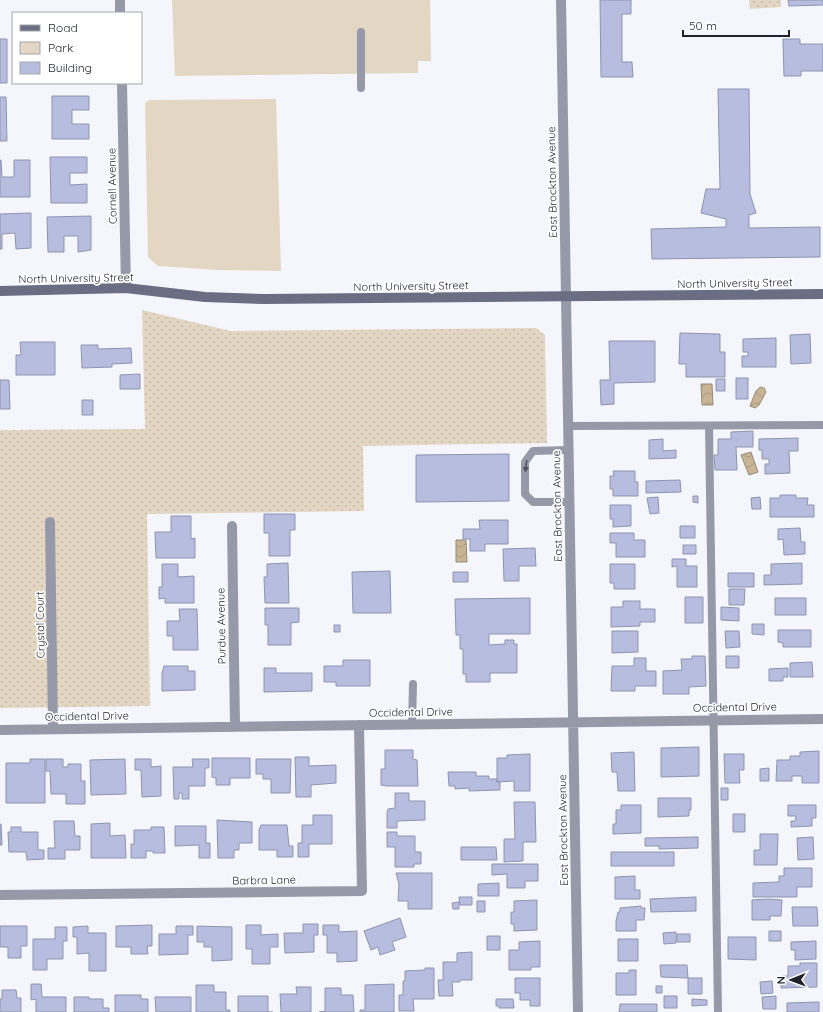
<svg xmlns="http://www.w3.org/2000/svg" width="823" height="1012" viewBox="0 0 823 1012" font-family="Quicksand,sans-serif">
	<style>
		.grass { fill: url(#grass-dots) }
		.park { fill: #e3d6c3 }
		.water { fill: url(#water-waves); stroke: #968976 }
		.building { fill: #b6bddf; stroke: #8d94af }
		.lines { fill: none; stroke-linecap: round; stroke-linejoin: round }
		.lane { stroke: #969aa8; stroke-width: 8 }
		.street { stroke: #969aa8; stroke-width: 10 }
		.secondary { stroke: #696e82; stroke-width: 10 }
		.oneway { fill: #4f515e }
		.labels { text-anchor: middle; stroke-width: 3.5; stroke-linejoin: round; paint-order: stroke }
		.street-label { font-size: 11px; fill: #1f212c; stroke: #fff }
	</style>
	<defs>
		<pattern id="grass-dots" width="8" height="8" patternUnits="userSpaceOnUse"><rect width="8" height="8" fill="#e3d6c3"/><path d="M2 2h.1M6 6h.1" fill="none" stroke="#c2b7a8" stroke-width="1.8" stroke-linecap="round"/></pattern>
		<pattern id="water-waves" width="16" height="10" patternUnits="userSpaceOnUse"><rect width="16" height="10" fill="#c9b596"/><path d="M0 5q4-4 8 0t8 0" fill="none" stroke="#ac9b81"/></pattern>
	</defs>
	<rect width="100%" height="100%" fill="#f5f6fc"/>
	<path class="grass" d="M749 0H781V7L750 9Z
		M142 310 231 331 536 328 545 335 547 443 363 446 364 511 147 514 150 706 0 708V430L145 429Z"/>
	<path class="park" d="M172 0H430L431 61H418V73L175 76Z
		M276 99 281 271 217 270 158 266 148 257 145 103 150 100Z"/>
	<path class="water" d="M701 384H712L713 405H702Z
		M760 387 764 388 766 392 759 405 755 408 750 406 756 391Z
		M751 452 758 472 749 475 741 455Z
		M456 540H466L467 562H456Z"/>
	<path class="building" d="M600 0H631V14H622V62H632L633 77H601Z
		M788 0H823V5L789 6Z
		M0 39H7V83H0Z
		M783 39H800V44H823V71H801V76H784Z
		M718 89H749L750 194 756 213 749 215V228L820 227V257L652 259 651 229 726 227V219L701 213 706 189H720Z
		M52 96H89V110H72V124H89V139H52Z
		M0 97H6L7 141H0Z
		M50 157H87V173H70V185L87 184V203H51Z
		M0 160H1L2 177H14V160H30V197H0Z
		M31 213V248L16 249 15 233 2 234V249H0V214Z
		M91 216V250L78 252V236H64V252H48L47 217Z
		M680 333 720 334V352H725V377H686V364H679Z
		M810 334 811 363 791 364 790 335Z
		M776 338V367H742V356H748V352H743V339Z
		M609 341H655V382L614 383V404L601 405 600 380H610Z
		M20 342H55V375H16V355H21Z
		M81 345H98V349L131 348 132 363 112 364V367L82 368Z
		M140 374V389H120V375Z
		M736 378H748V399H736Z
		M716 379H725V391H716Z
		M0 380H9L10 409H0Z
		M82 400H93V415H82Z
		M753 431V447H736L737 470H715L714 455H718V439H731V432Z
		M798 438V451H789L790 473 765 474V464H769V459H762V450H759V439Z
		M663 439V451L676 450V458L649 459V440Z
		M509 454V501L416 502V455Z
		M613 471H635V482H638V496H613V489H610V476H614Z
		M680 480 681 492 646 493V481Z
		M780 495H796V498H808L807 505H814V517H770V498H780Z
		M693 496H698V503L693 502Z
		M658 497 659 513 650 514 647 498Z
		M760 497 761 509H752L751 498Z
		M610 505H631V526L613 527V519H610Z
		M264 514H295V530H290V556H269V533H264Z
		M171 516H191V539L195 538V558H156L155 532H171Z
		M479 520H508V544H485V551H470V539H463V529H480Z
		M680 526H695V538H680Z
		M800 528 801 542H805V554L784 555 783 539 778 540V529Z
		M610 533H634V540H645V557H616V543H610Z
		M683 545H696V554H683Z
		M535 548 536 566H519V581H504L503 549Z
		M672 559H686V566H697V587H677V566L672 567Z
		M288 563 289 603H265L264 577H267V564Z
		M802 563V584L764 585V575H771V564Z
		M162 564H178V577L194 576V603H165V598L159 599V587H162Z
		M610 564H635V589H614V583H610Z
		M390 571 391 613H353L352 572Z
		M453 572H468V582H453Z
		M728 573H754V587H728Z
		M729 589H745L744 605H729Z
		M685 597H703V623H685Z
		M530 598V634H489V645L505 644V640H514V644H517V673H490V682H466V674H463V649H460V635H456L455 599Z
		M775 598H806V615H775Z
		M623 601H640V609H655V622H640V626L611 627V607H623Z
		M721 607 739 608V621L721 620Z
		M265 608H299V622L291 623V645H268V625H265Z
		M179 609H197L198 650H173V636H167V621H180Z
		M752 624H764V635L752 634Z
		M334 625H340V632H334Z
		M778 630H811V647H783V643L778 642Z
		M612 631H638V652L612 653Z
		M725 631H739L740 647 726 648Z
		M692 656H705L706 686 689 687V694H663V671L682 670 681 659H692Z
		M726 656H739V668H726Z
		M634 658H646V671H656V686H635V691H611L612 666H634Z
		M343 660H370V686H336V682H324V666H343Z
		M812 662 813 677H790V663Z
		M164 666H188V671H195V690L162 691V673Z
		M264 668H276V673H312V691L264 692Z
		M788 668V677H783V681H769V669Z
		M699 747V776L661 777V748Z
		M385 750H413V759L417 760 418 786H387L381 785V769H385Z
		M819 751V783H802V776H792V781H776L777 760H790V756H800V752Z
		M634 752 635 791H618L617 772H612L611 753Z
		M530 754V791H514V781L497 782V758H507V755Z
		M724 754H744V770H739L740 783H725Z
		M295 757H309V766L336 765V783L311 785V797H296Z
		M212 758H250V778H230V785H216V778L212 777Z
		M30 759H45V803H6V763H30Z
		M46 759H63V767H68V764H81V781H85V804H66V794H51L50 771H46Z
		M125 759 126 794 91 795 90 760Z
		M135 759H151V767L161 766V796L142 797 141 770H135Z
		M192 759H209V768H205V786H189V799H182V793H179V799H174L173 767H193Z
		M256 759H291L290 793H271V779H263V774H256Z
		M769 768V781H760V769Z
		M448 772H476V776H489V779H497V782H500V790L469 791V788L455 789V786H449Z
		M721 788H728V800H721Z
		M395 793H409V801H425V820L397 821V828H387V813L388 809 395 808Z
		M658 798H691V810H689V816L658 817Z
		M514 802H535L536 842H523V861L504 862V839H515Z
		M621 805H641V833L613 834V824H616V810H621Z
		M788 805H816V818H812V826L791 827V821H795L796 816H788Z
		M733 814H745V832H733Z
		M313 815H332V844H309V857H298V843H302V825H313Z
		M217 820 252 822V843H239V850H234V858H218Z
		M54 821H74L75 836H80V850H65V859H48V848H55Z
		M110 823V836L125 835 126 858H91V824Z
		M0 824H1L2 845H0Z
		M261 825H287L289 846H293V857H277V850H259V830Z
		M175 826H206V843H210V858H199V845L175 846Z
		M11 827H21V832H38V850H44V859L27 860 26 852H9L8 832H11Z
		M151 827H164L165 853H153V851H146V858H131V844H134V830H151Z
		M387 832H397V836H415V852H421V864H414V867H395V847H387Z
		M760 834H778L777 865H754V850H760Z
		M698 837V848L659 849V846H645V838Z
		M813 837 814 859 798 860 797 838Z
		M461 847H496L497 860H461Z
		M611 852H674V866H611Z
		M492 864H538V881H525V888H507V874L492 875Z
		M784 868H812V887H797V897H753V883L779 882V876H784Z
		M396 873H432V909H408V901H398L399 884Z
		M635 876V890H640V899H615V877Z
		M499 883V896H478V884Z
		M459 897H472V905H460Z
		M696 897V911L651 912 650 899Z
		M768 899 782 900 781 916H770V920H752V900Z
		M537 900V930L514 931V924H511V912H514V901Z
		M477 901H485V912H477Z
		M459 902V909H453L452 903Z
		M641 906V908H645L644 920H636V931H616V921L618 912H620V908Z
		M792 907H817L818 926H793Z
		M400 918 406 937 392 942 395 950 380 955 378 947 371 950 364 931Z
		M303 924H318V935H314V952L285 953 284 933H303Z
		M152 925V946H147L148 954H131V947H116V926Z
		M246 925H261V935L278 934V947H270V964H252V949H246Z
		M323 925H339V932L357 931V961L337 962V953H327V935H323Z
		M0 926H27V946H21V958H8V947H0Z
		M88 926V933H106V971H89V953L77 954V937H73V927Z
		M176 926H193V935H188V954L159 955V934H176Z
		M197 926 232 927V960L212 961V947H204V942H197Z
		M55 927H67V941H63V959H47V970H33V939H55Z
		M769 931H781V941H769Z
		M676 932V943L664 944 663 933Z
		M677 934H690V942H677Z
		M487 936H500V950H487Z
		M728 937H756V960L728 959Z
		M618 939H638V961H618Z
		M540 941V967H531V970H509V950H519V942Z
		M816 941V959L795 960V950H791V942Z
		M472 952V980H460V982H452L453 996H439L438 980H443V962H457V953Z
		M800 963H817V987L781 988V976H788V966H800Z
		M660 965H687L688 978 661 977Z
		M425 968H434V999H413L414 1011H399V995H403V981H405V971L425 970Z
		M629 970H636V995H616V973H629Z
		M515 978H540V1006H530V1000H520V993H515Z
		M688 978H702V994H688Z
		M772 981 773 993 761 994 760 982Z
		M31 984H41L42 997H66V1012H36V999L31 1000Z
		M394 984V1012H360V1010H365V985Z
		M196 985H214V992H226V1010H230V1012H196Z
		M656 986H662V993H656Z
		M296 987H311V1012H281L280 994H297Z
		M325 988H341V995H353L354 1012H319L325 1011Z
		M2 990H16L17 998H21V1012H0V999H2Z
		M115 995H141V999H148V1012H115Z
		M238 996H268V1012H273H238Z
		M664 996H677V1008H664Z
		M776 996V1009H763L762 997Z
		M74 997H89V999H103V1008H109V1012H74Z
		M155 997H191V1012H156Z
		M496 999H513L514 1008H499V1006H496Z
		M692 999 707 1000V1005L692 1006Z
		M819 1002V1012H787V1003Z
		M620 1004H657V1012H619Z"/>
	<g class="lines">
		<path class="lane" d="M361 32V88
			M568 426 823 425
			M709 426 718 1012
			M568 450 533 451 525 462V494L533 502H569
			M412 725 413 684"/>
		<path class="street" d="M120 0V13
			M561 0 578 1012
			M122 83 126 288
			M50 522 53 729
			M232 526 235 726
			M0 730 823 719
			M0 895 362 891 359 725"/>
		<path class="secondary" d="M0 291 126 288 205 297 264 299 823 294"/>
	</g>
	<defs><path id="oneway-solid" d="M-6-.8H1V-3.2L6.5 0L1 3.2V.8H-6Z"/></defs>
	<use class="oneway" href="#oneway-solid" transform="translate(526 466) rotate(97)"/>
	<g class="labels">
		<g class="street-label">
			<text transform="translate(552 182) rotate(-91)" y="4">East Brockton Avenue</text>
			<text transform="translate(112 186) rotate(-91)" y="4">Cornell Avenue</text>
			<text transform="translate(76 278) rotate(-1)" y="4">North University Street</text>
			<text transform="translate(735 283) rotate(-1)" y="4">North University Street</text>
			<text transform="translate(411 286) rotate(-1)" y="4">North University Street</text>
			<text transform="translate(557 506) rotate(-91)" y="4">East Brockton Avenue</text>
			<text transform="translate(40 625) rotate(-91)" y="4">Crystal Court</text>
			<text transform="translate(221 626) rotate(-91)" y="4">Purdue Avenue</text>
			<text transform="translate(735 707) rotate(-1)" y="4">Occidental Drive</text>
			<text transform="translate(411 712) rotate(-1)" y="4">Occidental Drive</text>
			<text transform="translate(87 716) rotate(-1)" y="4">Occidental Drive</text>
			<text transform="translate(563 830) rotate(-91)" y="4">East Brockton Avenue</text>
			<text transform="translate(264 880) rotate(-1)" y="4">Barbra Lane</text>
		</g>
	</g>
	<rect x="12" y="12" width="130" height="72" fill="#ffffff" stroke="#a5a6ab"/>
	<rect x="20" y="25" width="20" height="6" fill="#696e82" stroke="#a5a6ab"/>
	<text x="48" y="32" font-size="12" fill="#1f212c">Road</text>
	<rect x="20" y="42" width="20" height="12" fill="#e3d6c3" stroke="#a5a6ab"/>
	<text x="48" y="52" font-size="12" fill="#1f212c">Park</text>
	<rect x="20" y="62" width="20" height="12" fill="#b6bddf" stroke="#a5a6ab"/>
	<text x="48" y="72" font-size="12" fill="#1f212c">Building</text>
	<g transform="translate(791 980) rotate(269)" stroke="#ffffff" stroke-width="3" paint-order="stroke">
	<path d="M0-3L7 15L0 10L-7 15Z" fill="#1f212c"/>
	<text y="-6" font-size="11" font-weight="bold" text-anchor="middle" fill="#1f212c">N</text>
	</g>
	<path d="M683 30v6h106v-6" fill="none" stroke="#1f212c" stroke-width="2"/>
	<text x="689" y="30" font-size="12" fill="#1f212c" stroke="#ffffff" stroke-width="3" paint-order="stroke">50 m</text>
</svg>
